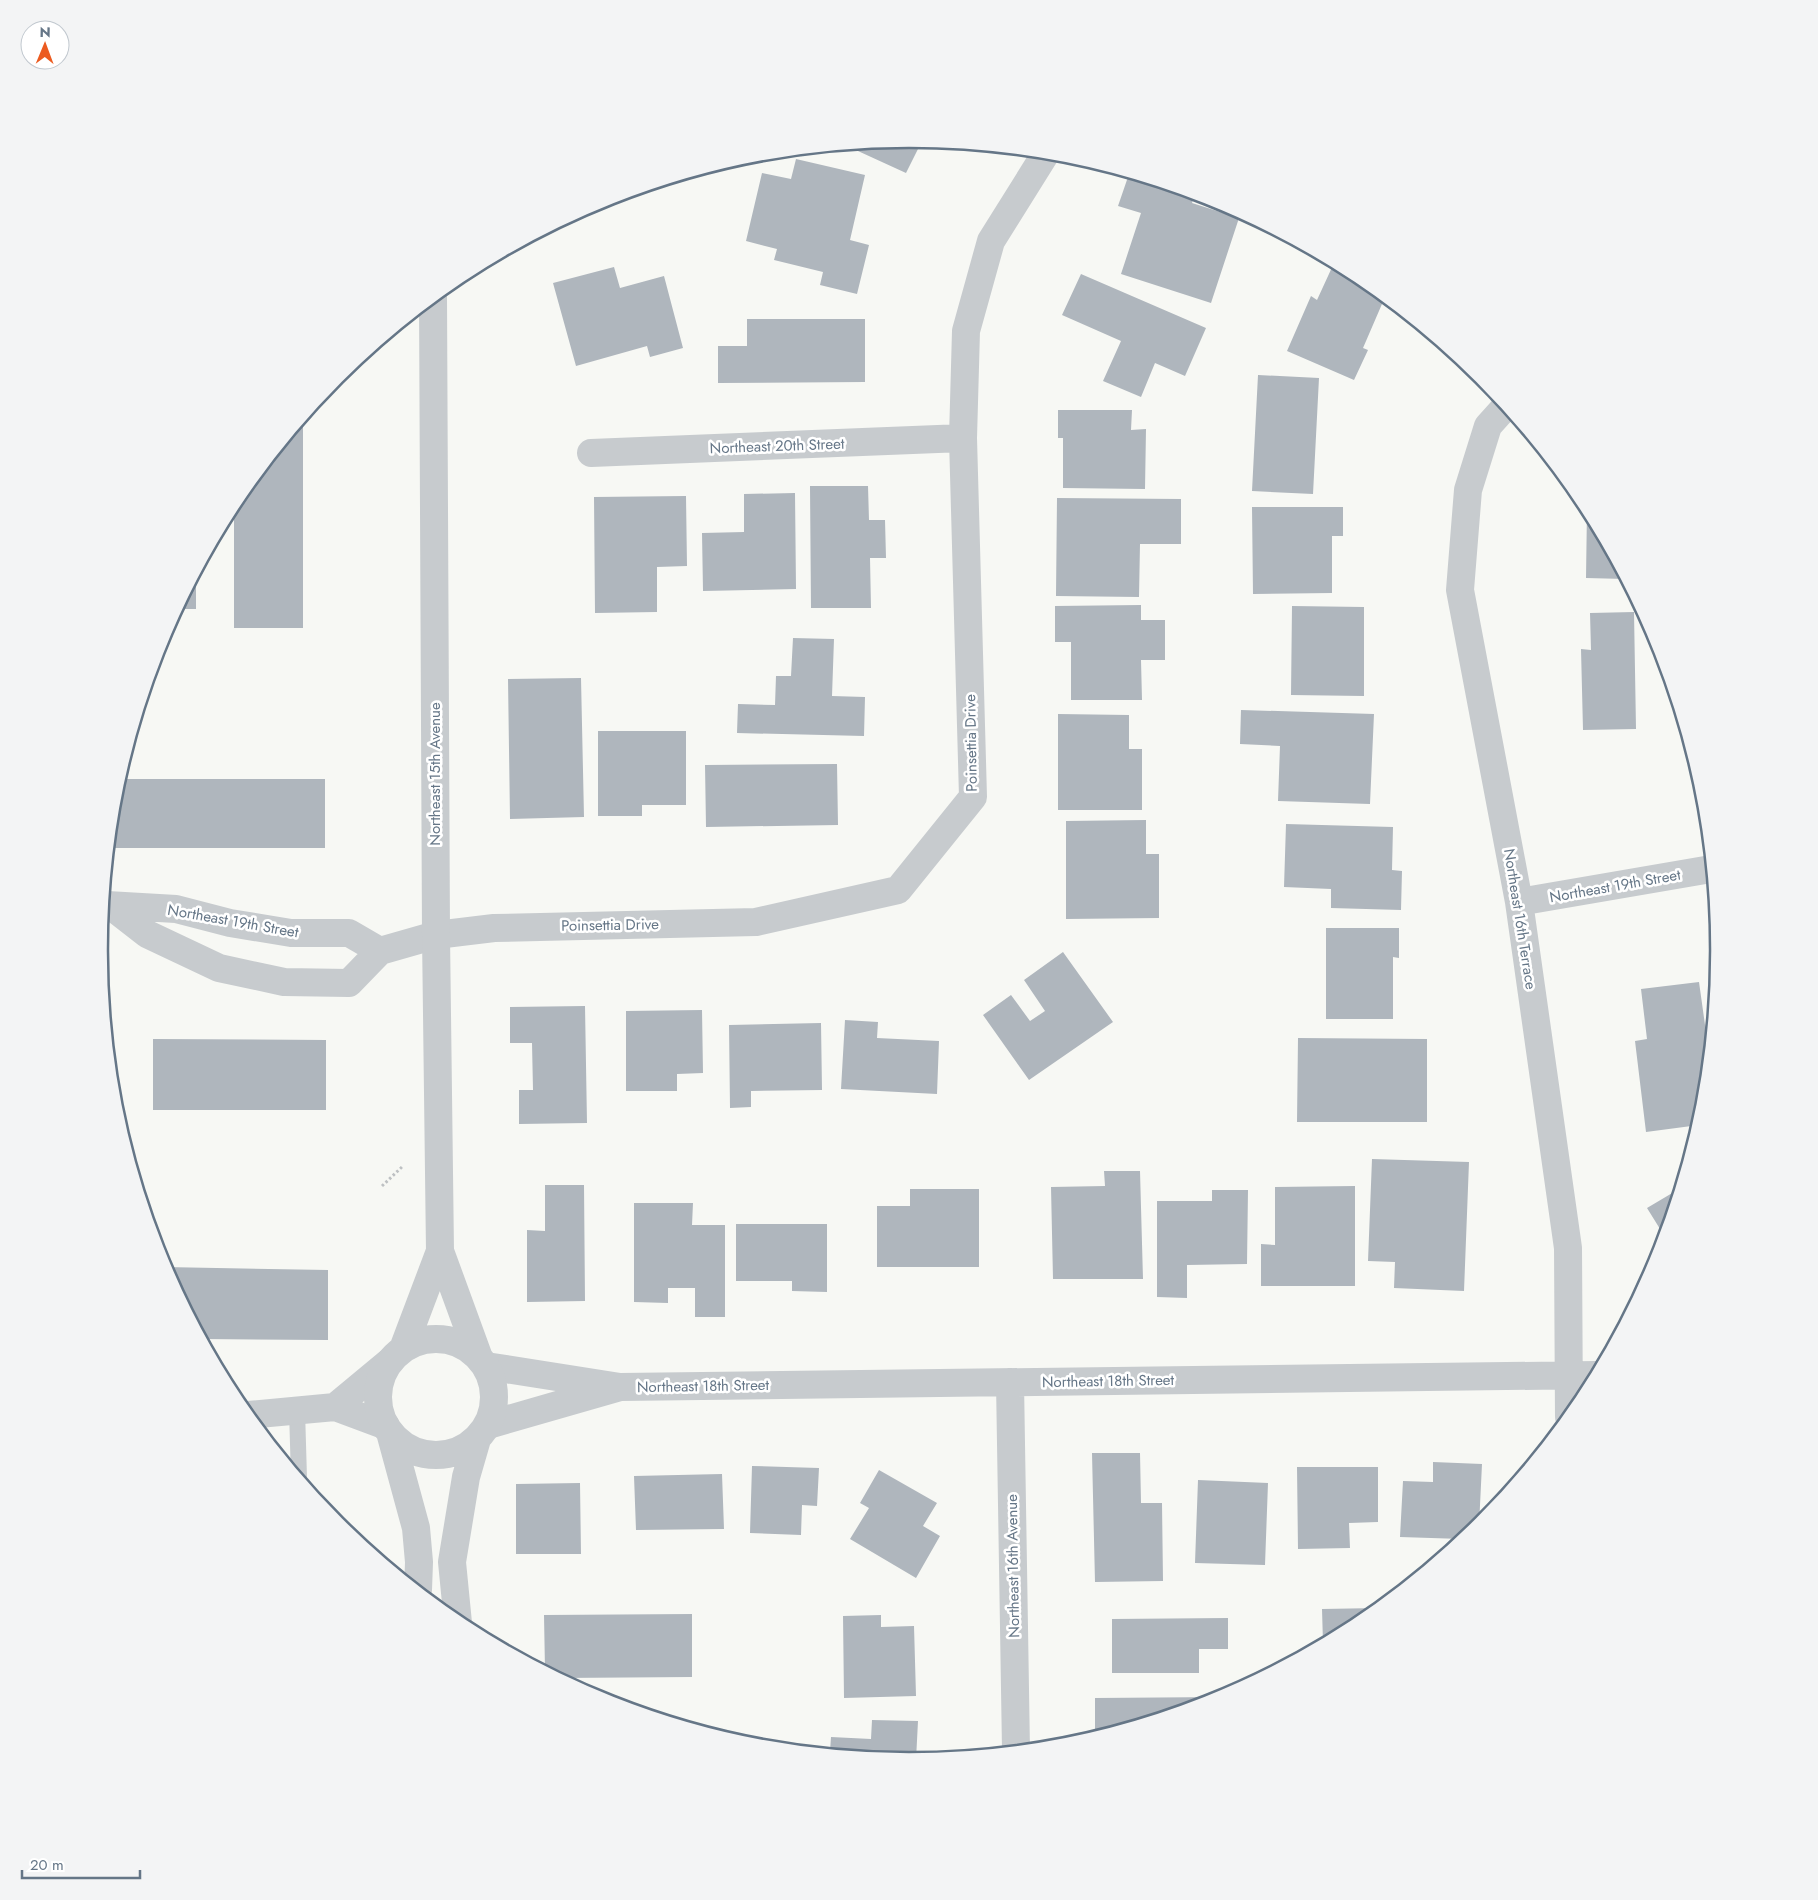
<svg xmlns="http://www.w3.org/2000/svg" width="1818" height="1900" viewBox="0 0 1818 1900" font-family="Jost,sans-serif">
	<style>
		.building { fill: #afb6bd }
		.lines { fill: none; stroke-linecap: round; stroke-linejoin: round }
		.path { stroke: #bec1c3; stroke-width: 3; stroke-dasharray: 2.5 2.5; stroke-linecap: butt }
		.service { stroke: #c7cbce; stroke-width: 16 }
		.minor { stroke: #c7cbce; stroke-width: 28 }
		.tertiary { stroke: #c7cbce; stroke-width: 28 }
		.labels { text-anchor: middle; stroke-width: 5; stroke-linejoin: round; paint-order: stroke }
		.street-label { font-size: 15px; fill: #657687; stroke: #fff }
		.rim { fill: none; stroke: #657687; stroke-width: 2.5 }
	</style>
	<rect width="100%" height="100%" fill="#f7f8f4"/>
	<path class="building" d="M909 140 920 145 906 173 847 146Z
		M796 159 865 175 850 240 869 245 857 294 820 285 823 272 774 260 777 249 746 241 762 173 791 179Z
		M1129 174 1195 194 1192 203 1239 218 1211 303 1121 274 1141 213 1118 206Z
		M1334 263 1359 276 1385 297 1363 348 1368 350 1354 380 1287 351 1311 296 1317 300Z
		M614 267 620 288 664 276 683 348 650 357 647 346 576 366 553 283Z
		M1081 274 1206 328 1185 376 1155 363 1141 397 1103 381 1121 341 1062 315Z
		M747 319H865V382L718 383V346H747Z
		M1258 375 1319 378 1313 494 1252 491Z
		M1058 410H1132L1131 430 1146 429 1145 489 1063 488V438H1058Z
		M303 417V628H234V503Z
		M810 486H868L869 520H885L886 558H870L871 608H811Z
		M795 493 796 589 703 591 702 533 744 532V494Z
		M686 496 687 566 657 567V612L595 613 594 497Z
		M1057 498 1181 499V544H1140L1139 597 1056 596Z
		M1252 507H1343V536H1332V593L1253 594Z
		M1587 509 1625 579 1586 578Z
		M196 572V609H177L188 588Z
		M1141 605V620H1165V660H1141L1142 700H1071V642H1055V606Z
		M1292 606 1364 607V696L1291 695Z
		M1634 612 1636 729 1583 730 1581 649 1591 650 1590 613Z
		M793 638 834 639 832 696 865 697 864 736 737 733 738 704 775 705 776 676H791Z
		M581 678 584 817 510 819 508 679Z
		M1241 710 1374 714 1370 804 1278 801 1280 746 1240 744Z
		M1058 714 1129 715V749H1142V810H1058Z
		M598 731H686V805H642V816H598Z
		M837 764 838 825 706 827 705 765Z
		M118 779H325V848H109L114 792Z
		M1146 820V854H1159V918L1066 919V821Z
		M1286 824 1393 827 1392 870 1402 871 1401 910 1331 908V889L1284 887Z
		M1326 928H1399V958L1393 957V1019H1326Z
		M1063 952 1113 1022 1029 1080 983 1015 1011 995 1030 1021 1045 1011 1024 980Z
		M101 970H108L109 1038H107Z
		M1699 982 1706 1032 1711 1031 1708 1063 1703 1064 1706 1088 1704 1108 1699 1125 1646 1132 1635 1041 1647 1039 1641 989Z
		M585 1006 587 1123 519 1124V1090H533L532 1043H510V1007Z
		M702 1010 703 1073 677 1074V1091H626V1011Z
		M845 1020 878 1022 877 1038 939 1041 937 1094 841 1089Z
		M821 1023 822 1090 751 1091V1107L730 1108 729 1025Z
		M1298 1038 1427 1039V1122H1297Z
		M153 1039 326 1040V1110H153Z
		M1372 1159 1469 1162 1464 1291 1394 1288 1395 1262 1368 1261Z
		M1104 1171H1140L1143 1279H1053L1051 1187 1105 1186Z
		M545 1185H584L585 1301 527 1302V1230L545 1231Z
		M1355 1186V1286H1261V1244L1275 1245V1187Z
		M910 1189H979V1267H877V1206H910Z
		M1679 1189 1665 1237 1647 1208Z
		M1212 1190H1248L1247 1264 1187 1265V1298L1157 1297V1201H1212Z
		M634 1203H693L692 1225H725V1317H695V1288H668V1303L634 1302Z
		M736 1224H827V1292L792 1291V1281H736Z
		M164 1267 328 1270V1340L202 1339Z
		M1092 1453H1140L1141 1503H1162L1163 1581 1095 1582Z
		M1433 1462 1482 1464 1479 1526 1462 1539 1400 1537 1403 1481 1433 1482Z
		M752 1466 819 1468 817 1506 802 1505 801 1535 750 1533Z
		M1297 1467H1378V1522L1349 1523 1350 1548 1298 1549Z
		M879 1470 937 1503 923 1526 940 1536 916 1578 850 1539 869 1508 860 1503Z
		M722 1474 724 1529 636 1530 634 1476Z
		M1198 1480 1268 1483 1265 1565 1195 1563Z
		M580 1483 581 1554H516V1484Z
		M1378 1608 1359 1624 1323 1643 1322 1609Z
		M692 1614V1677L560 1678 545 1670 544 1615Z
		M881 1615V1627L914 1626 916 1696 844 1698 843 1616Z
		M1228 1618V1649H1199V1673H1112V1619Z
		M1222 1697 1219 1699 1095 1736V1698Z
		M872 1720 918 1721 916 1760 830 1752 831 1737 871 1739Z"/>
	<g class="lines">
		<path class="path" d="M382 1186 403 1166"/>
		<path class="service" d="M297 1410 299 1478"/>
		<path class="minor" d="M1506 406 1488 426 1468 490 1460 590 1519 902 1568 1248 1569 1417
			M591 453 963 438
			M1519 902 1711 869
			M107 905 176 909 230 923 291 933H349L380 951
			M111 906 147 934 219 968 284 982 349 983 380 951 436 935 494 928 756 922 898 890 973 797 963 438 966 331 991 241 1046 153
			M486 1366 620 1387 488 1425
			M1010 1382 1016 1750
			M620 1387 1596 1375
			M248 1415 335 1407
			M386 1426 335 1407 388 1363"/>
		<path class="tertiary" d="M433 297 436 935 440 1251 478 1355
			M378 1397a58 58 0 1 1 116 0a58 58 0 1 1-116 0Z
			M403 1349 440 1251
			M391 1436 416 1528 419 1562 418 1590
			M458 1623 452 1562 466 1477 477 1439"/>
	</g>
	<g class="labels">
		<g class="street-label">
			<text transform="translate(777 446) rotate(-2)" y="5">Northeast 20th Street</text>
			<text transform="translate(971 743) rotate(-91)" y="5">Poinsettia Drive</text>
			<text transform="translate(435 774) rotate(-90)" y="5">Northeast 15th Avenue</text>
			<text transform="translate(1615 886) rotate(-10)" y="5">Northeast 19th Street</text>
			<text transform="translate(1520 919) rotate(81)" y="5">Northeast 16th Terrace</text>
			<text transform="translate(233 921) rotate(10)" y="5">Northeast 19th Street</text>
			<text transform="translate(610 925) rotate(-1)" y="5">Poinsettia Drive</text>
			<text transform="translate(1108 1381) rotate(-1)" y="5">Northeast 18th Street</text>
			<text transform="translate(703 1386) rotate(-1)" y="5">Northeast 18th Street</text>
			<text transform="translate(1013 1566) rotate(-91)" y="5">Northeast 16th Avenue</text>
		</g>
	</g>
	<path d="M0 0H1818V1900H0ZM909 148H909A801 801 0 0 1 1710 949V951A801 801 0 0 1 909 1752H909A801 801 0 0 1 108 951V949A801 801 0 0 1 909 148Z" fill="#f3f4f5" fill-rule="evenodd"/>
	<path class="rim" d="M909 148H909A801 801 0 0 1 1710 949V951A801 801 0 0 1 909 1752H909A801 801 0 0 1 108 951V949A801 801 0 0 1 909 148Z"/>
	<g transform="translate(45 45) rotate(1)"><circle r="24" fill="#ffffff" stroke="#c1c8cf"/>
	<path d="M0-4L9 19L0 12L-9 19Z" fill="#ec5b20"/>
	<text y="-8" font-size="14" font-weight="bold" text-anchor="middle" fill="#657687">N</text>
	</g>
	<path d="M22 1870v8h118v-8" fill="none" stroke="#657687" stroke-width="2.5"/>
	<text x="30" y="1870" font-size="15" fill="#657687" stroke="#ffffff" stroke-width="4" paint-order="stroke">20 m</text>
</svg>
